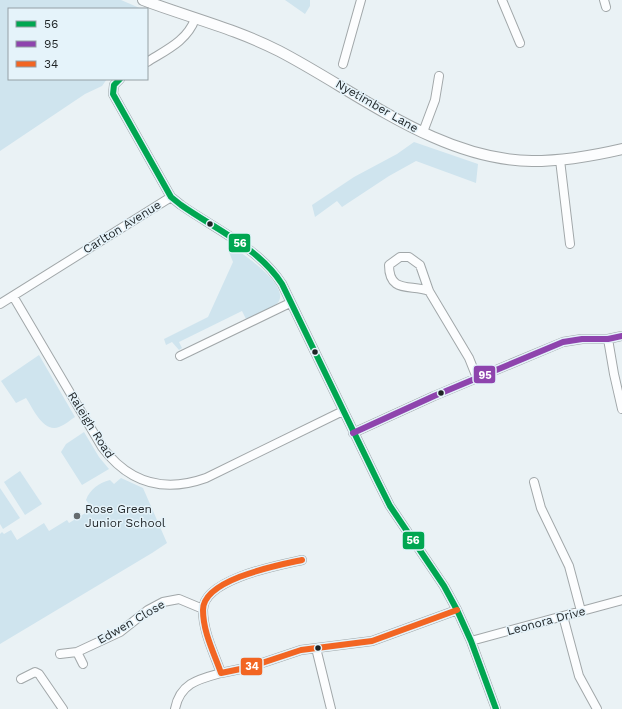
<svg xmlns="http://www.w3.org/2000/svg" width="622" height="709" viewBox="0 0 622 709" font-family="'Work Sans',sans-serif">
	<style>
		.green { fill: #cfe4ee }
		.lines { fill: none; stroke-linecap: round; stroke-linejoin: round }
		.minor-casing { stroke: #a1a7a9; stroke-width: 10 }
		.tertiary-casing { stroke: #a1a7a9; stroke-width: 12 }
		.minor { stroke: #fcfdfe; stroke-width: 8 }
		.tertiary { stroke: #fcfdfe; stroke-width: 10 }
		.bus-1-casing { stroke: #e5f3fa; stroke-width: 9 }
		.bus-2-casing { stroke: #e5f3fa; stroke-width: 9 }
		.bus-3-casing { stroke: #e5f3fa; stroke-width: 9 }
		.bus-1 { stroke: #00a651; stroke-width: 6 }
		.bus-2 { stroke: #8e44ad; stroke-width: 6 }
		.bus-3 { stroke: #f26522; stroke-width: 6 }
		.bus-dot { fill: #1e2325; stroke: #e5f3fa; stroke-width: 1.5 }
		.poi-dot { fill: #656b6e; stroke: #e5f3fa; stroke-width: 1.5 }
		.labels { text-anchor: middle; stroke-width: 3; stroke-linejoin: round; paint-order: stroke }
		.street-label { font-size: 12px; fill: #1e2325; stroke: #e5f3fa }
		.poi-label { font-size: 12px; fill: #1e2325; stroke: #e5f3fa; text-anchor: start }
		.line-badge { stroke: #e5f3fa; stroke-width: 1.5 }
		.badge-label { font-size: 11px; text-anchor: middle; font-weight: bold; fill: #fff }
	</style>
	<rect width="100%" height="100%" fill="#eaf2f5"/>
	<path class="green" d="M0 0H121L142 9H9V79H107L102 86 85 94 0 151Z
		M285 0H310V6L305 14Z
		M414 142 478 164 476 183 416 161 389 176 342 207 337 201 315 217 312 205 354 177 397 154Z
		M233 247C244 255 288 284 279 301 275 308 254 316 246 319L242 311 179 342 182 348 179 350 172 342 166 345 164 339 208 317 233 262 229 252Z
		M39 355 75 417C70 420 65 425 59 427 43 433 33 408 26 398L16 403 1 381Z
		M84 432 99 457 109 469 82 485 61 452 66 444Z
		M20 471 42 504 25 515 4 482Z
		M121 478 143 488 167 543 152 553 0 644V534L2 532 4 534 11 530 17 540 44 523 49 531 67 520 69 523 87 512 90 506 86 500C90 489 99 483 110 480L114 484Z
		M0 488 20 518 3 529 0 524Z"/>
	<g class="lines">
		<g class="minor-casing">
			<path id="minor" d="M502 0 520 43
				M604 0 606 7
				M147 62C166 50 187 41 195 19
				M343 64 361 0
				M120 79 114 85 113 94 171 197 181 205C215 229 259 248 282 284L378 482 390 506 444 586 457 610 471 641 496 709
				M423 132 435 100 439 76
				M560 160 570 244
				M429 291C411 284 389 294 389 265L400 257H409L420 265 429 291 469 358 477 378
				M13 296 102 447C129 483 164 493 206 478L343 411
				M0 304 171 197
				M608 339 614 374 622 409
				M180 356 290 303
				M353 433 434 396 563 342 582 339H608L622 336
				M534 482 541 508 569 566 581 611
				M302 560C279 565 203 579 203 610 203 632 214 653 221 673L250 667 301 650 372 641 457 610
				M563 616 579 676 597 709
				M471 641 622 600
				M316 648 331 709
				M77 652 83 664
				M60 654 77 652 120 632 148 610 163 602 179 599 203 609
				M21 679 35 672 39 674 63 709
				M175 709C180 683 199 679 221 673"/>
		</g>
		<g class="tertiary-casing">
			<path id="tertiary" d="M143 0C188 17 236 29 279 51 358 92 439 160 532 161 563 161 592 156 622 149"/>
		</g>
		<use href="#minor" class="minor"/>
		<use href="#tertiary" class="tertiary"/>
		<g class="bus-1-casing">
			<path id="bus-1" d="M120 79 114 85 113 94 171 197 181 205C215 229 259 248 282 284L378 482 390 506 444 586 457 610 471 641 496 709"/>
		</g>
		<g class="bus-2-casing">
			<path id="bus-2" d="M353 433 434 396 563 342 582 339H608L622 336"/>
		</g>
		<g class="bus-3-casing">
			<path id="bus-3" d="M302 560C279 565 203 579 203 610 203 632 214 653 221 673L250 667 301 650 372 641 457 610"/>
		</g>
		<use href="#bus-1" class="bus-1"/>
		<use href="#bus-2" class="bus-2"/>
		<use href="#bus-3" class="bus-3"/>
	</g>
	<g class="bus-dot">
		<circle cx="210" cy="224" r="3.5"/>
		<circle cx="315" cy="352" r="3.5"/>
		<circle cx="441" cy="393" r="3.5"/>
		<circle cx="318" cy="648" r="3.5"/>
	</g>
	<circle class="poi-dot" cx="77" cy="516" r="4"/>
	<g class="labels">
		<g class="street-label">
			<text transform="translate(377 106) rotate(30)" y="4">Nyetimber Lane</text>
			<text transform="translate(122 227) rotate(-32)" y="4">Carlton Avenue</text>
			<text transform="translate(91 425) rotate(58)" y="4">Raleigh Road</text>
			<text transform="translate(546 621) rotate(-15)" y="4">Leonora Drive</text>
			<text transform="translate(131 622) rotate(-30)" y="4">Edwen Close</text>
		</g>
		<g class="poi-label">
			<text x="85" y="513">Rose Green<tspan x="85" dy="14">Junior School</tspan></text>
		</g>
	</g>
	<g class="line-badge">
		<rect x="228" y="233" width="23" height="20" rx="4" fill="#00a651"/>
		<rect x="473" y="365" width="23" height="19" rx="4" fill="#8e44ad"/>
		<rect x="402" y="531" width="23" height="19" rx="4" fill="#00a651"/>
		<rect x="240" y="657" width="23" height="19" rx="4" fill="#f26522"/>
	</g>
	<g class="badge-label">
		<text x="240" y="247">56</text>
		<text x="485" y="379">95</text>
		<text x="413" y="544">56</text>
		<text x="252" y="670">34</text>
	</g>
	<rect x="8" y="8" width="140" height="72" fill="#e5f3fa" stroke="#95a0a5"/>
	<rect x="16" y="21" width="20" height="6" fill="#00a651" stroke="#95a0a5"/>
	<text x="44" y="28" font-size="12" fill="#1e2325">56</text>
	<rect x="16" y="41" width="20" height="6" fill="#8e44ad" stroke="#95a0a5"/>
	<text x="44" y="48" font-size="12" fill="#1e2325">95</text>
	<rect x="16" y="61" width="20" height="6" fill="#f26522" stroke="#95a0a5"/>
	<text x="44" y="68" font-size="12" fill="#1e2325">34</text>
</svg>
